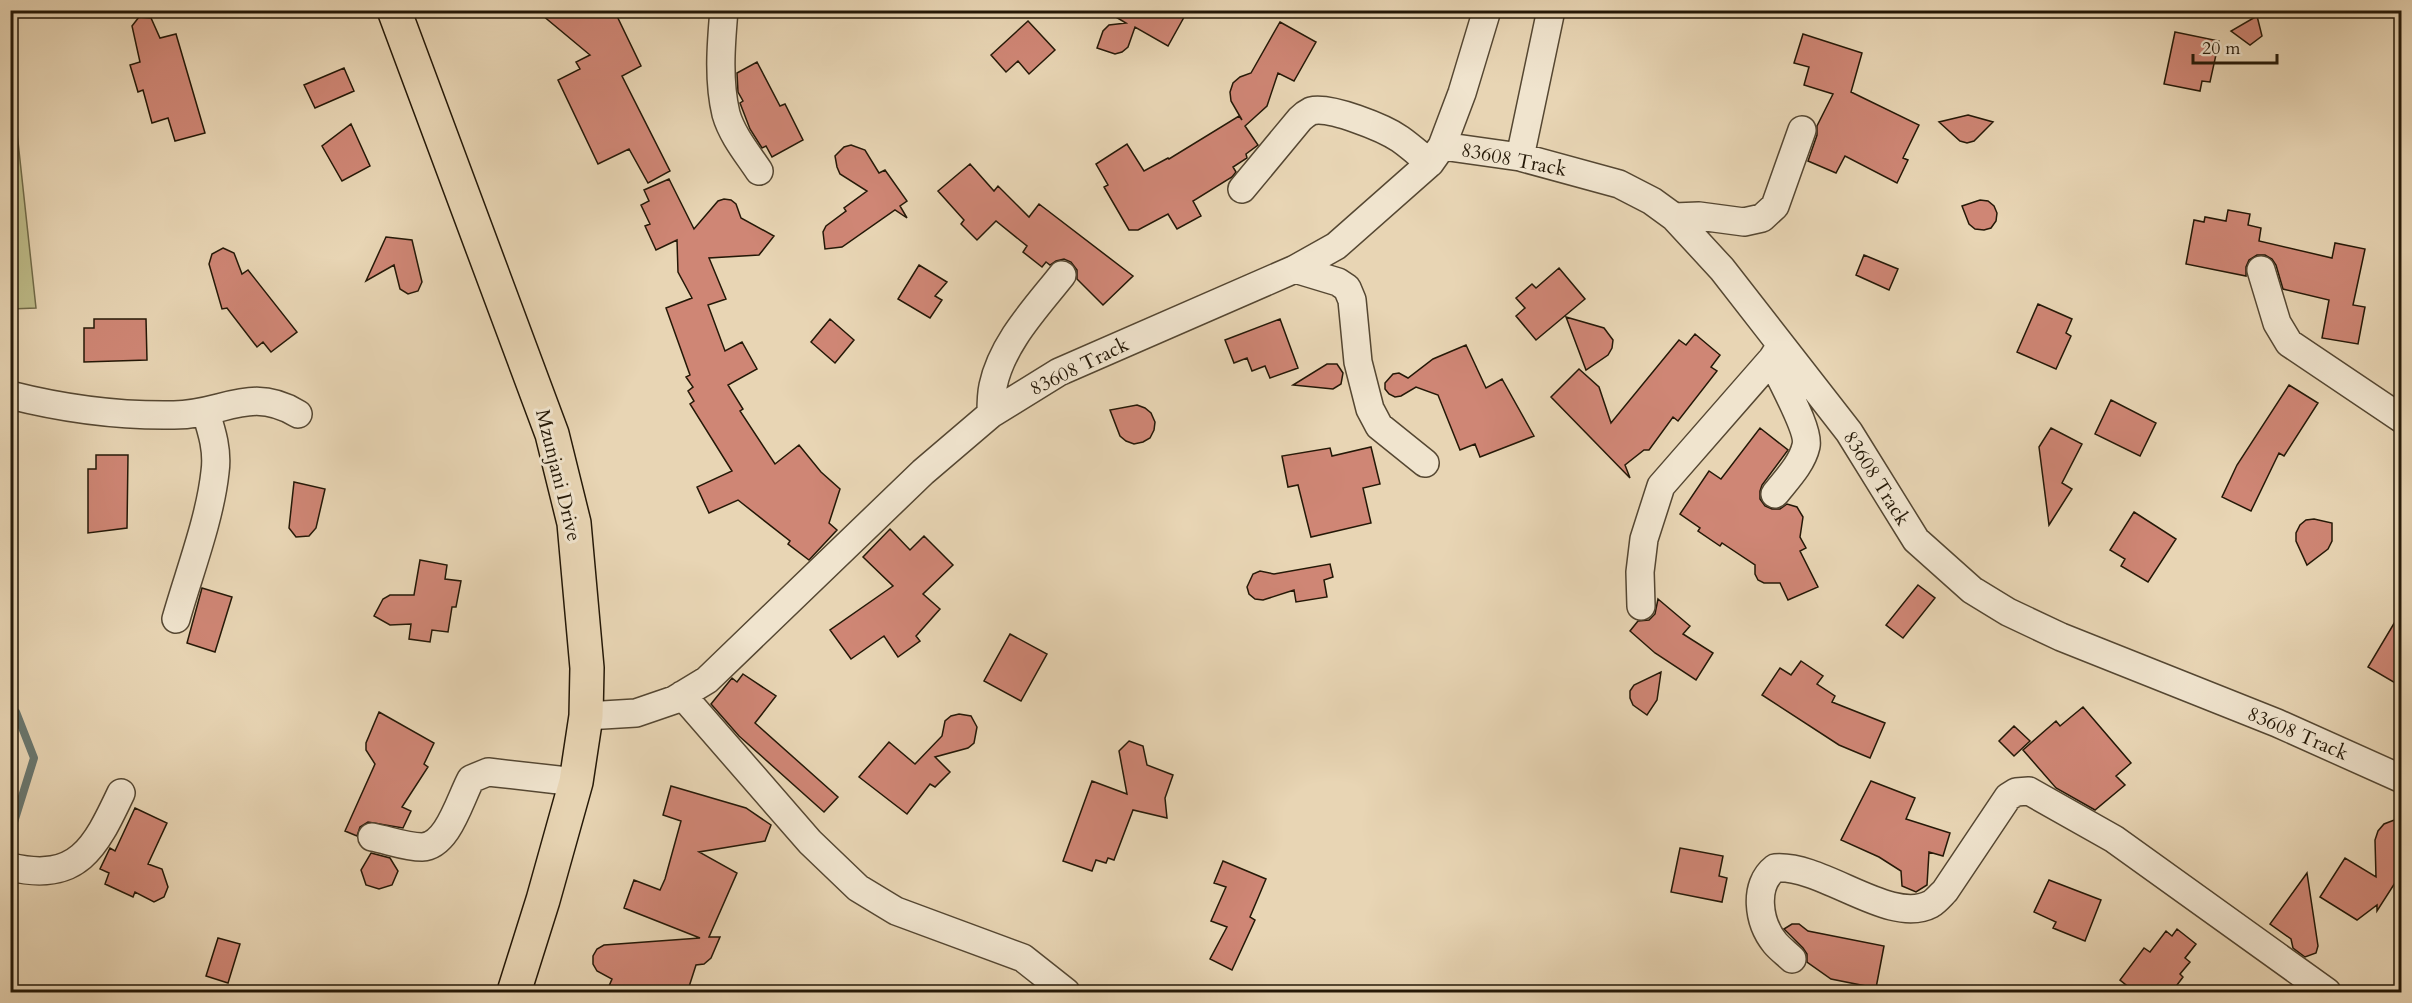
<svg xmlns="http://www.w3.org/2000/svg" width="2412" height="1003" viewBox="0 0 2412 1003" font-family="Cardo,serif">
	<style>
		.green { fill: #bdbb88; stroke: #706a48; stroke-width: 1.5 }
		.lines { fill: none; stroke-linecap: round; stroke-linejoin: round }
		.stream { stroke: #6a776f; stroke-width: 8 }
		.building { fill: #cf8675; stroke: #241807; stroke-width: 1.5 }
		.minor-casing { stroke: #554732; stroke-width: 30 }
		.major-casing { stroke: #241807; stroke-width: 36 }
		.minor { stroke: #f0e4ce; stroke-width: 27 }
		.major { stroke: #e8d5b4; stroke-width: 33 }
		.labels { text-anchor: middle; stroke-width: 6; stroke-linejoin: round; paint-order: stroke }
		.street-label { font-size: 20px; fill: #241807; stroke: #f0e4ce }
	</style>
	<rect width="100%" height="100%" fill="#e8d5b4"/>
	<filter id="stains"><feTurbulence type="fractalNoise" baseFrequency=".00333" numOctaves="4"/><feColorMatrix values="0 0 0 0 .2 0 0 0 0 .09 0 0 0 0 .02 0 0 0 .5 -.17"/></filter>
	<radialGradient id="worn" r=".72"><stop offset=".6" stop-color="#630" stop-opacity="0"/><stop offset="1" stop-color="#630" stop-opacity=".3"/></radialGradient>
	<path class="green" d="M10 77H11L36 308 11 309Z"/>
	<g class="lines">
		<path class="stream" d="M10 708 16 712 34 758 10 835"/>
	</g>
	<path class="building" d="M536 10H614L641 66 622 76 670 171 648 183 629 149 598 164 558 80 580 69 576 62 590 55Z
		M1104 10H1188L1168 46 1135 27 1128 47 1122 52 1115 54 1097 48 1103 31 1109 25 1126 23Z
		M2257 16 2262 36 2250 45 2231 31Z
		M139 17 151 18 160 38 176 34 205 133 175 141 168 118 152 123 143 90 138 92 130 65 140 62 132 26Z
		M1028 21 1055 50 1029 74 1018 61 1006 72 991 55Z
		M1280 22 1316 42 1294 81 1278 73 1267 106 1245 126 1258 145 1246 154 1247 158 1233 167 1236 172 1232 177 1193 201 1201 216 1177 229 1168 214 1138 230H1129L1104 187 1108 185 1096 164 1127 144 1144 171 1168 158 1169 159 1239 116 1242 120 1231 101 1230 92 1233 83 1240 77 1251 73Z
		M2175 32 2219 41 2210 82 2202 81 2200 91 2164 84Z
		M1803 34 1862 53 1851 92 1919 125 1903 158 1908 160 1897 183 1845 156 1836 173 1808 161 1817 135V126L1833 94 1804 85 1809 67 1794 63Z
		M757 62 780 106 785 104 803 140 772 157 766 146 762 148 750 129 740 103 743 101 738 92 737 73Z
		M344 68 354 91 315 108 304 85Z
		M1968 115 1993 122 1974 141 1967 143 1960 141 1939 122Z
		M351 124 370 166 342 181 322 146Z
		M851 145 865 150 879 173 885 170 907 201 900 206 907 218 895 210 842 247 825 249 823 232 826 226 846 211 844 208 867 191 840 174 837 167 835 156 844 147Z
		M970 164 994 191 998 186 1029 217 1039 204 1133 276 1103 305 1077 279V270L1071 262 1064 259 1056 261 1050 265 1046 262 1042 267 1023 252 1027 246 996 221 977 240 961 224 964 220 938 191Z
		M669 179 694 229 718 201 724 199 731 200 736 204 741 218 774 236 759 255 709 258 726 299 708 305 725 351 742 342 757 369 728 385 743 409 740 411 775 464 799 445 821 472 840 489 829 523 837 530 809 560 788 544 790 541 738 500 709 513 697 487 732 471 690 404 694 401 688 391 693 387 686 377 690 375 666 308 692 298 678 272 677 240 656 250 645 226 650 224 641 205 649 201 644 190Z
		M1980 200 1988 201 1994 206 1997 213 1996 221 1991 228 1984 230 1975 229 1969 224 1962 206Z
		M2228 210 2250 214 2248 225 2261 228 2259 241 2332 258 2335 243 2365 249 2353 305 2365 307 2358 344 2322 338 2329 300 2283 289 2276 265 2272 259 2265 255H2257L2249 260 2246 267V276L2186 264 2194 220 2204 222 2205 217 2226 221Z
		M386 237 412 240 422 282 418 291 408 294 400 289 394 265 366 281Z
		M223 248 234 253 242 274 248 270 297 332 271 352 263 342 257 347 227 308 222 309 209 264 212 254Z
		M1864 255 1898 269 1889 290 1856 275Z
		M919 265 947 282 935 296 942 300 930 318 898 299Z
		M1559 268 1585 299 1536 340 1516 316 1525 308 1516 298 1532 284 1536 288Z
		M2038 304 2072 319 2066 333 2071 336 2056 369 2017 352Z
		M1566 317 1604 328 1613 340 1612 348 1608 355 1586 370Z
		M94 319H146L147 360 84 362V328H94Z
		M830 319 854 340 835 363 811 342Z
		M1280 319 1298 368 1270 378 1265 366 1252 371 1247 358 1234 363 1225 340Z
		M1695 334 1720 355 1711 367 1717 371 1678 421 1673 417 1649 450H1644L1625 465 1630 478 1551 397 1579 369 1599 387 1611 423 1679 340 1686 345Z
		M1466 345 1486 388 1502 379 1534 436 1480 457 1475 444 1460 450 1438 395 1416 387 1401 396 1395 397 1389 394 1385 389V383L1393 374 1399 373 1408 378 1433 359Z
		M1327 364H1337L1343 373 1341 384 1333 389 1293 385Z
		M2289 385 2318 403 2284 456 2279 453 2251 511 2222 497 2237 465Z
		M2111 400 2156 423 2140 456 2095 434Z
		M1137 405 1145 408 1151 413 1155 422 1154 430 1150 438 1143 442 1134 444 1126 441 1120 436 1110 410Z
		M1760 428 1788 450 1762 485 1760 491V499L1765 506 1772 509H1780L1787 504 1797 507 1803 517 1800 537 1806 548 1800 551 1818 587 1788 600 1780 583H1764L1758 580 1755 574V565L1722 543 1720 546 1698 531 1700 528 1680 514 1709 471 1721 479Z
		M2051 428 2082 444 2062 483 2072 489 2049 525 2039 447Z
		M1371 447 1380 484 1363 488 1371 523 1311 537 1298 485 1288 487 1282 456 1330 448 1332 456Z
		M96 455H128L127 528 88 533V469H96Z
		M294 482 325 489 316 528 309 536 296 537 289 528Z
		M2134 512 2176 539 2148 582 2121 566 2125 559 2110 550Z
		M2314 519 2332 523V541L2328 549 2307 565 2296 541V533L2300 525 2306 520Z
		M890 529 910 550 924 536 953 565 923 594 940 609 916 636 920 641 898 657 884 636 851 659 830 630 893 586 863 557Z
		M420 560 447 565 445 579 461 581 456 607H452L448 632 432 630 430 642 409 639 411 624 390 625 374 616 383 599 390 595H414Z
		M1330 564 1333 577 1324 580 1327 597 1296 602 1294 590 1263 600 1255 599 1249 594 1247 587 1253 574 1260 571 1274 574Z
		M1918 585 1935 598 1903 638 1886 625Z
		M202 588 232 597 215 652 187 643Z
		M1658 599 1690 626 1683 634 1713 653 1696 680 1655 653 1630 631 1638 621 1649 620 1655 614Z
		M2402 610V687L2368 667Z
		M1010 634 1047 654 1021 701 984 681Z
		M1801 661 1823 676 1817 684 1835 696 1832 702 1885 723 1870 758 1839 745 1762 695 1780 668 1791 675Z
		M1661 672 1657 700 1647 715 1633 705 1630 698V691L1634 685Z
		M743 674 776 696 755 723 838 797 824 812 739 736 711 704 732 678 737 682Z
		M2083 707 2131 763 2116 776 2125 785 2095 810 2056 788 2023 750 2056 721 2060 726Z
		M379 712 434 743 424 764 428 767 402 807 411 811 403 828 368 822 360 827 357 836 345 831 375 764 366 750V743Z
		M959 714 971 716 977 727 974 743 968 748 935 757 950 772 935 787 930 784 907 814 859 777 889 742 915 764 942 736 945 721 951 716Z
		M2014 726 2030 741 2014 756 1999 741Z
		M1129 741 1143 746 1147 765 1173 775 1165 798 1167 818 1133 810 1114 860 1108 858 1106 863 1096 860 1092 871 1063 861 1092 781 1127 794 1119 751Z
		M1871 781 1915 798 1906 819 1950 833 1943 856 1929 852 1927 885 1916 892 1902 886 1901 871 1879 857 1841 840Z
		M671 786 746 808 771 825 765 841 699 852 737 873 709 937H720L711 958 704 964 696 965 687 993H606L612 979 597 971 593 964V956L597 949 604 945 700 938 624 908 634 880 660 890 665 879 681 821 663 815Z
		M135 808 167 823 148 864 162 869 168 887 164 897 154 902 135 892 133 897 105 884 109 873 100 869 110 848 115 851Z
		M2402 817V872L2377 911V905L2357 920 2320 897 2345 858 2376 877 2375 840 2378 831 2384 824Z
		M1680 848 1723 856 1719 876 1727 878 1722 902 1671 892Z
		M371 853 390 858 398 871 392 885 379 889 366 885 361 870Z
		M1223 861 1266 879 1250 917 1255 920 1232 970 1210 959 1227 927 1211 921 1226 887 1214 883Z
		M2307 873 2318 946 2316 953 2305 957 2293 948 2291 939 2270 924Z
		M2049 880 2101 900 2085 941 2053 928 2056 922 2034 912Z
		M1792 924H1799L1808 931 1884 946 1876 988 1831 979 1807 962V954L1803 948 1784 929Z
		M2177 929 2196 944 2185 958 2190 962 2180 974 2183 977 2171 993H2136L2120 980 2144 948 2150 952 2166 931 2172 936Z
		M218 938 240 944 228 983 206 976Z"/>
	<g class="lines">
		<g class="minor-casing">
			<path id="minor" d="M724 10C721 44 718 81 726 114 732 135 747 153 759 171
				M1442 146 1520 157 1619 184 1652 201 1674 217 1722 269 1849 432 1916 540 1972 590 2008 612 2061 637 2277 723 2402 779
				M1520 157 1551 10
				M1242 189 1300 119C1303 116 1307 113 1311 111 1330 106 1384 128 1400 139 1410 146 1420 155 1430 163
				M1674 217 1699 216 1744 222 1762 218 1775 206 1802 130
				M1295 269 1338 282 1347 288 1352 300 1358 362 1370 409 1379 426 1425 463
				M2261 270 2277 323 2289 343 2402 419
				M1772 359C1779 378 1810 429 1806 446 1802 464 1786 480 1775 494
				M10 395C65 409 118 416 174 415 223 415 250 385 298 414
				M991 414C991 405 991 395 993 386 1002 343 1036 308 1062 275
				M1641 606 1640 572 1644 539 1661 486 1772 359 1781 345
				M176 619C189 573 210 519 215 472 218 451 212 432 206 413
				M682 695 810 842 858 888 896 911 1023 958 1066 992
				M586 716 636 713 674 700 707 680 923 472 991 414 1059 372 1295 269 1336 246 1430 163 1442 146 1462 93 1487 10
				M372 837C388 840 406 847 422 847 448 846 460 799 471 779L488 772 576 782
				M10 867C78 883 95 848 121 793
				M1792 959C1787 954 1780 949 1775 943 1758 922 1753 885 1775 868 1823 864 1890 926 1931 904 1936 901 1941 895 1945 891L2008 797 2016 792 2029 791 2114 839 2327 992"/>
		</g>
		<g class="major-casing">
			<path id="major" d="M394 10 552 434 574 523 587 668 586 716 576 782 543 900 514 992"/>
		</g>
		<use href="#minor" class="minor"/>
		<use href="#major" class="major"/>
	</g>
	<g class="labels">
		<g class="street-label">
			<text transform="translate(1514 159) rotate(11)" y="7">83608 Track</text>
			<text transform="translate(1079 366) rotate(-26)" y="7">83608 Track</text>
			<text transform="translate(559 475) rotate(76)" y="7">Mzunjani Drive</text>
			<text transform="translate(1877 478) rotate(58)" y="7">83608 Track</text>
			<text transform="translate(2298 733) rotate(23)" y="7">83608 Track</text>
		</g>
	</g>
	<rect width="2412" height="1003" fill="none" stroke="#e8d5b4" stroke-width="36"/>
	<rect x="12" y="12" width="2388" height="979" fill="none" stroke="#241807" stroke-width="3"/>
	<rect x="18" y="18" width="2376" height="967" fill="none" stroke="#241807" stroke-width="1.5"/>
	<path d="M2193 54v9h84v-9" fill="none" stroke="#241807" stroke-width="3"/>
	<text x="2202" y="54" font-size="18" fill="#241807" stroke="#f0e4ce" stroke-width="4.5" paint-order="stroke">20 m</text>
	<rect width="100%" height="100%" filter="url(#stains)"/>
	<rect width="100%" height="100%" fill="url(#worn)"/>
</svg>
